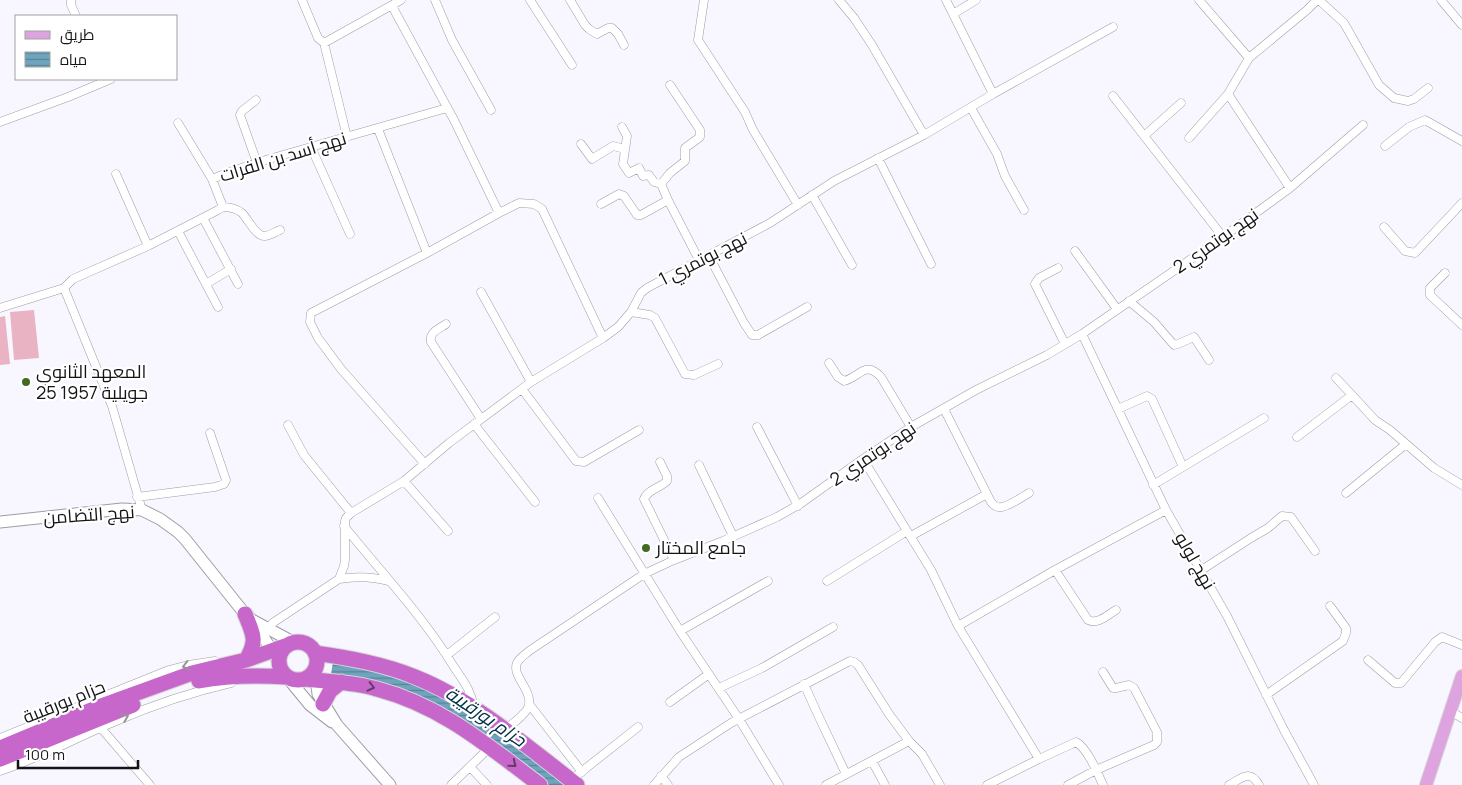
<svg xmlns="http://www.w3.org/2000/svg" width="1462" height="785" viewBox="0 0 1462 785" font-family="Manrope,Cairo,sans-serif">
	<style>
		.green { fill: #e9b3c4 }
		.water { fill: url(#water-rules) }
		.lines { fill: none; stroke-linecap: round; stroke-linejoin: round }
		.street-casing { stroke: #9e9da4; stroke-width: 9 }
		.secondary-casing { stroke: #9e9da4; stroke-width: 13 }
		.primary-casing { stroke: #d5d5d5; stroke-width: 14 }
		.highway-casing { stroke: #d5d5d5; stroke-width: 17 }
		.street { stroke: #fff; stroke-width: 8 }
		.secondary { stroke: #fff; stroke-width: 11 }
		.primary { stroke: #dda4e0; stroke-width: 12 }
		.highway { stroke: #c767cb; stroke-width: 15 }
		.oneway { stroke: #959596 }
		.oneway2 { stroke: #653967 }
		.poi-dot { fill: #436a24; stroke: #fff; stroke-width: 2 }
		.labels { text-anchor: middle; stroke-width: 4.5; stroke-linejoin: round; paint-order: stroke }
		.street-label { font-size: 18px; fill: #141416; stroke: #fff }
		.poi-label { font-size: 18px; fill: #141416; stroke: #fff; text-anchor: start }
		.water-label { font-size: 19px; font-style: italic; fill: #003245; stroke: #fff }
	</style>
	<defs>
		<pattern id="water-rules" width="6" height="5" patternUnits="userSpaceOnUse" patternTransform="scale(1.25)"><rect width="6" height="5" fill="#6ea4be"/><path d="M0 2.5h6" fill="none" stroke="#598499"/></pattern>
	</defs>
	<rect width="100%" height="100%" fill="#f8f7ff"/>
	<path class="green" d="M34 310 39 358 14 360 10 312Z
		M5 316 10 364 0 365V317Z"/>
	<path class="water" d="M333 662 390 673 461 705 569 785H547L480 734 351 678 331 674Z"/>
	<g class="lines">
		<g class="street-casing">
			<path id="street" d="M71 0V5L76 16
				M302 0 318 38 324 43 347 137
				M435 0 452 40 491 110
				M530 0 572 65
				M570 0 585 25 589 29 597 34 608 28H612L618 34 624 45
				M704 0 698 40 745 112 753 130 798 205
				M839 0 854 18 872 45 924 135
				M946 0 993 94
				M1199 0 1249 58
				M1319 0 1344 23 1379 85 1394 98 1408 101 1414 99 1428 88
				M1441 0 1462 25
				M392 6 454 120 499 213
				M953 14 976 0
				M324 43 401 0
				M670 85 700 130V137L685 148V161L670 173 661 184 668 200 699 260
				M1113 96 1223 237
				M256 100 242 111 240 115 257 163
				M971 108 997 154 1005 176 1024 210
				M0 122 68 97 111 79
				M178 123 212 179
				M622 127 627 136 623 164 629 173 639 168 643 176 649 175 654 182 661 184
				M378 129 427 253
				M1144 136 1181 103
				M1189 138 1228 94
				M581 144 592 159 613 146 625 149
				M1385 146 1409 127 1425 120 1462 141
				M311 147 350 234
				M878 158 931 264
				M116 174 148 246
				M1290 188 1228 94 1249 58 1307 10 1317 0
				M812 195 852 265
				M601 204 619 194 624 196 637 215H641L668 200
				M223 207C229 207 237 209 242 213 248 219 256 237 265 236 269 236 275 232 280 230
				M203 218 238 284
				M1384 227 1405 251 1415 253 1462 203
				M178 231 218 307
				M1075 251 1117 309
				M709 256 744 323 752 335H758L807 307
				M1058 268 1039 278 1035 284 1065 344
				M1445 273 1430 288V295L1462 325
				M206 284 231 269
				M64 288 112 406 142 510
				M481 292 531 382
				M1129 301 1154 322 1174 345 1178 344 1194 337 1209 360
				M0 308 64 288 73 279 148 246 218 210 223 207 212 179 227 173 262 161 447 108
				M631 312 650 315 655 318 685 374 694 375 718 364
				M446 324C439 329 429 332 431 342L481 419
				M1082 334 1166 510 1227 616 1284 730 1314 785
				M829 363 838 377 844 381C860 377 865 360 881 377L911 427
				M1336 378 1352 395
				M522 389 576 461 584 462 639 430
				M944 409 991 502C993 505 994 506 998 507 1005 509 1022 497 1029 493
				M1118 409 1147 396 1152 399 1183 467
				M474 424 535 502
				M288 425 304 455 351 513
				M757 427 798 506
				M1297 437 1352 395 1375 420 1390 430 1434 468 1462 485
				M863 459 931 570 958 626 1039 759
				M660 462 667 476V481C660 488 647 490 644 499L674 560
				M425 464 341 369 318 338 310 322 311 313 427 253 499 213 519 203 534 204 542 209 603 338
				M699 465 733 536
				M404 481 448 531
				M1153 485 1264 418
				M1346 493 1406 444
				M137 497 215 487 224 484 226 480 210 433
				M598 498 680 631 739 719 779 785
				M344 526C381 572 423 616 454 667 464 682 471 690 474 708
				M911 536 987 494
				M1055 570 1088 620C1098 625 1107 615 1116 610
				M1200 571 1251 538 1268 528 1282 516 1291 517 1315 551
				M339 579C357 576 371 576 388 581
				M827 581 907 531
				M958 626 1055 570 1166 510
				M264 631 274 622 339 579 344 566 345 560V521L346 518 351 513 404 481 449 443 531 382 603 338 618 327 631 312 641 293 647 288 770 223 834 181 924 135 993 94 1113 27
				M680 631 768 581
				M447 655 495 617
				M1368 660 1395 683H1401L1435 642 1442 637 1462 645
				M804 684 818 715 846 774
				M719 688 762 668 833 627
				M1266 695 1343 641 1346 633V628L1330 606
				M670 702 709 674
				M529 704 582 772
				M1450 711 1462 718
				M101 728 150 785
				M504 730C512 724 523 717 528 708 535 692 511 676 517 663 519 658 525 655 529 651L644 574 674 560 723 541 777 517 800 504 863 459 911 427 976 390 1047 355 1082 334 1223 237 1290 188 1363 125
				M0 738 169 670 188 665 215 661
				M872 761 885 785
				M470 767 487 785
				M0 771C40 758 77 737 116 721 153 705 192 692 231 683
				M661 776 668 785
				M571 780 638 727
				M451 785 491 746
				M654 785 679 757 731 723 846 663 850 661 854 662 858 665 889 714 909 741 922 754 940 785
				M826 785 909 741
				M987 785 1039 759 1076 742C1088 749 1097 772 1103 785
				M1068 785 1096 770 1154 745 1157 742V732L1134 688 1129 685 1116 688H1113L1103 672
				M1229 785C1242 778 1250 769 1259 785"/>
		</g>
		<g class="secondary-casing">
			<path id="secondary" d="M0 522 122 509 142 510 160 519 178 532 185 539 245 614 252 620 293 642
				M253 621 278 660
				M315 669 318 694 337 725 390 785
				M287 677 310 705 332 722"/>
		</g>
		<g class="primary-casing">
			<path id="primary" d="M1426 785 1462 676"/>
		</g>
		<g class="highway-casing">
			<path id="highway" d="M245 614C253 634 258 640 246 660
				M279 661a19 19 0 1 1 38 0a19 19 0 1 1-38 0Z
				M315 653C349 658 384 664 415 677 473 700 528 747 577 785
				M306 679C330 682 354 682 377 689 442 706 488 746 540 785
				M199 681C229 675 257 675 287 677
				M323 704 330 691 341 682
				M0 748 101 706 192 673 246 660 285 646
				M0 759 133 705"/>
		</g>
		<use href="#street" class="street"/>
		<use href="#secondary" class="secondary"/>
		<use href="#primary" class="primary"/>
		<use href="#highway" class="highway"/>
	</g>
	<defs><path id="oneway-chevron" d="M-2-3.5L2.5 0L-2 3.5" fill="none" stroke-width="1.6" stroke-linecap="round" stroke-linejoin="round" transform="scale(1.25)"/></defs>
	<g class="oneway">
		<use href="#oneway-chevron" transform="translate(186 666) rotate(166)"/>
		<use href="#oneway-chevron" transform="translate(125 717) rotate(-22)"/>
	</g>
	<g class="oneway2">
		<use href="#oneway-chevron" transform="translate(371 687) rotate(14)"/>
		<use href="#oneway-chevron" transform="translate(513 764) rotate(39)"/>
	</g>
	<g class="poi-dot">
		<circle cx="26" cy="382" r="5"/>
		<circle cx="646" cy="548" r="5"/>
	</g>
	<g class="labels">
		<g class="street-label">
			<text transform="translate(283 157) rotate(-17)" y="6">نهج أسد بن الفرات</text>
			<text transform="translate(1216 241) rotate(-35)" y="6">نهج بوتمري 2</text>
			<text transform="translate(703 259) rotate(-27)" y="6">نهج بوتمري 1</text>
			<text transform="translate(873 454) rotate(-34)" y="6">نهج بوتمري 2</text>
			<text transform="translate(89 515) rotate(-4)" y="6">نهج التضامن</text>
			<text transform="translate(1195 561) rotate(60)" y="6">نهج لولو</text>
			<text transform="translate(64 702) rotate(-22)" y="6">حزام بورقيبة</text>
		</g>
		<g class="poi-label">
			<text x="36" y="378">المعهد الثانوي<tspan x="36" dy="21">25 جويلية 1957</tspan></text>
			<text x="656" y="554">جامع المختار</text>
		</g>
		<g class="water-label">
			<text transform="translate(486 716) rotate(34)" y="7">حزام بورقيبة</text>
		</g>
	</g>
	<rect x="15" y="15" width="162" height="65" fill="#ffffff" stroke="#a1a1a2"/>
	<rect x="25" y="31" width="25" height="8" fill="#dda4e0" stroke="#a1a1a2"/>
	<text x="60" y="40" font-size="15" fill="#141416">طريق</text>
	<rect x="25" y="52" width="25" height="15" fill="url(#water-rules)" stroke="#a1a1a2"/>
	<text x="60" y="65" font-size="15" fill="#141416">مياه</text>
	<path d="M18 760v8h120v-8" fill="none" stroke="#141416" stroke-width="2.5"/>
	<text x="25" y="760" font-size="15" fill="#141416" stroke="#ffffff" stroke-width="4" paint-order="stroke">100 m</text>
</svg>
